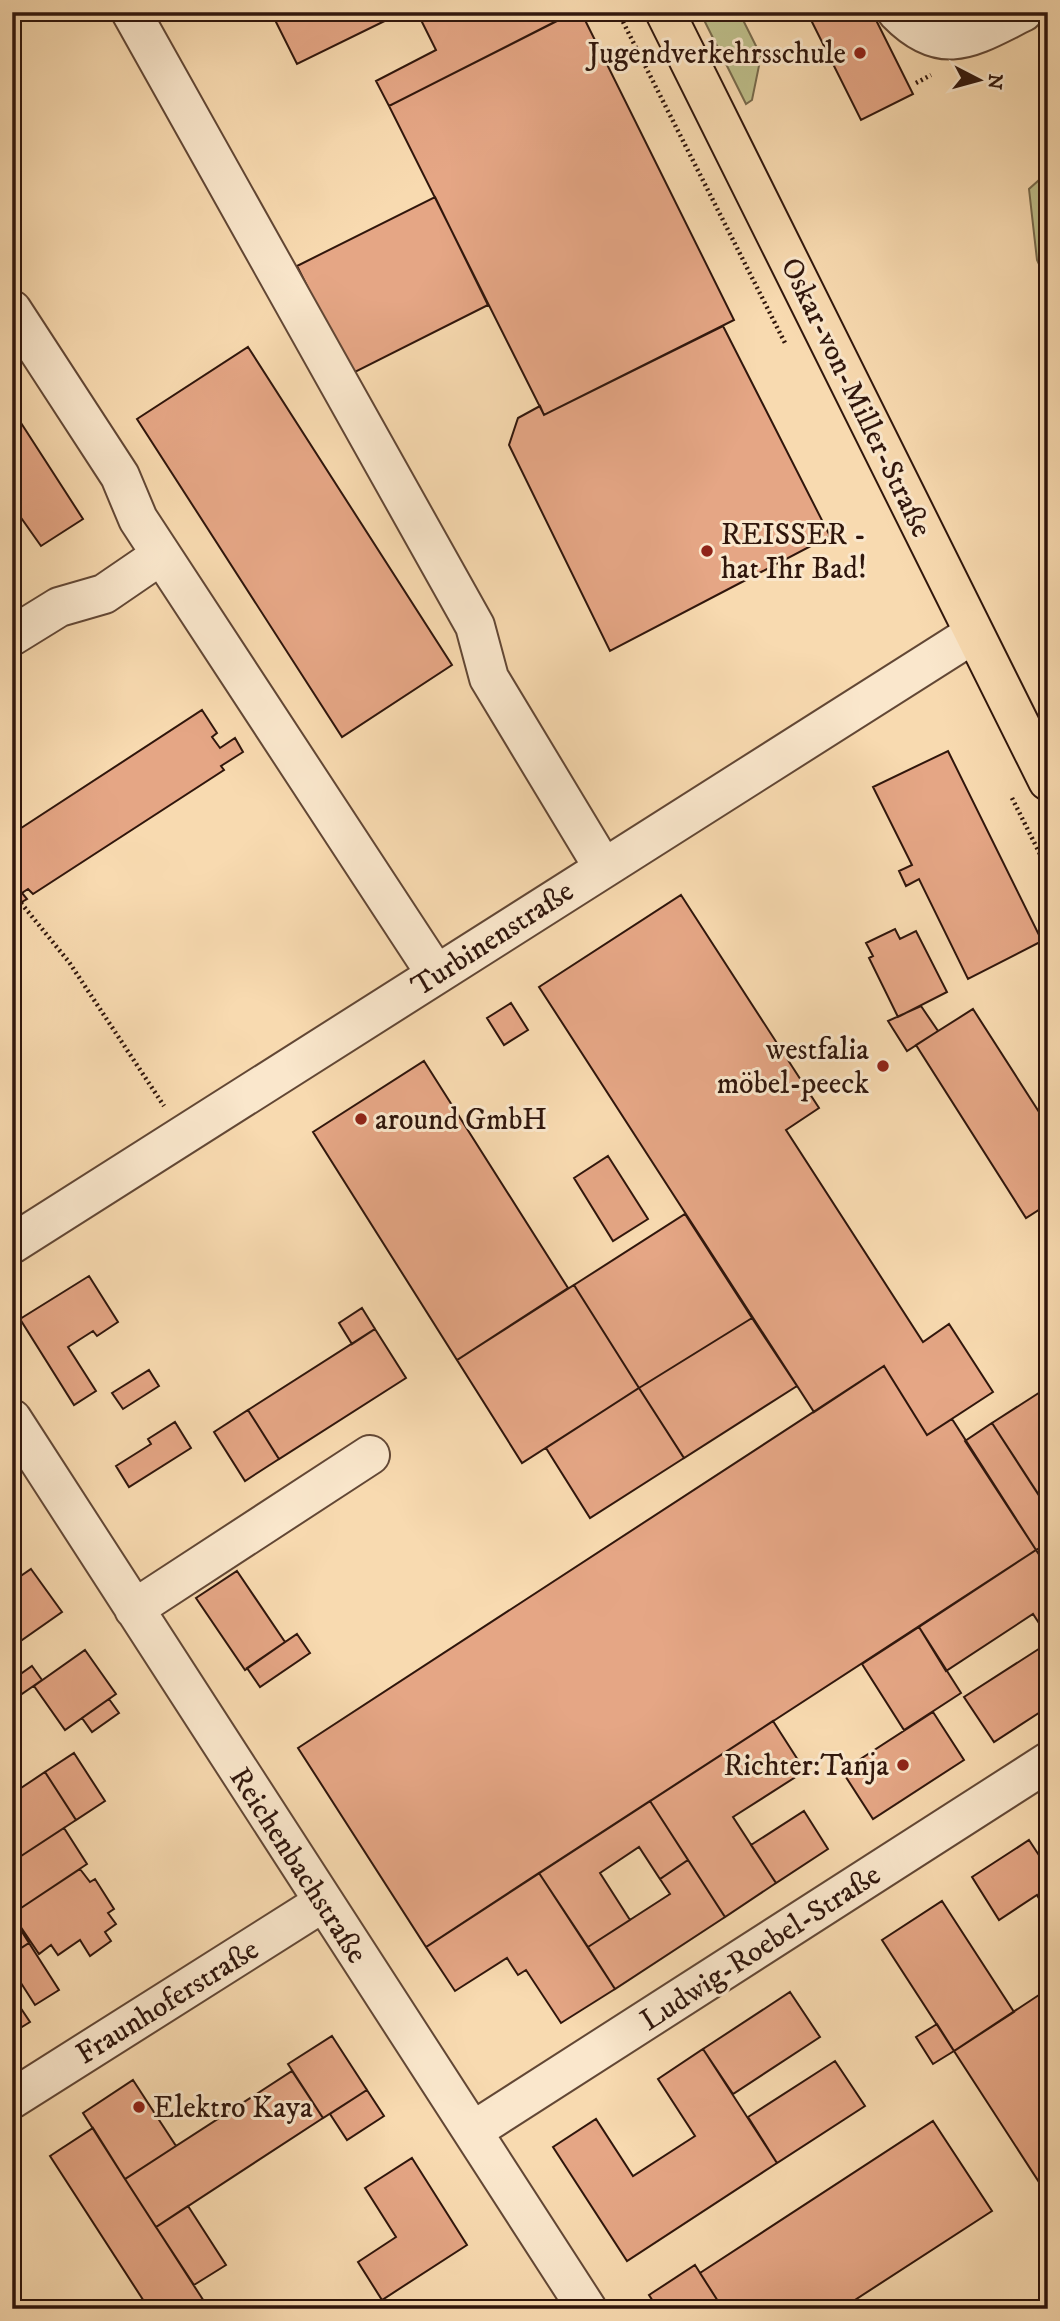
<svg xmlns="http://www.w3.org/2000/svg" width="1060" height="2321" viewBox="0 0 1060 2321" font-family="'IM FELL DW Pica',serif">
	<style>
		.green { fill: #bebf8b; stroke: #776a4c; stroke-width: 2 }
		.building { fill: #e5a685; stroke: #30160c; stroke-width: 2 }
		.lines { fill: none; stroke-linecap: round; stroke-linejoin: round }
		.minor-casing { stroke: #624735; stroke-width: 42 }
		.major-casing { stroke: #30160c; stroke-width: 42 }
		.path { stroke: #30160c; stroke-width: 4.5; stroke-dasharray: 2 3.5; stroke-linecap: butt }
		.minor { stroke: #fae7cc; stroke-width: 38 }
		.major { stroke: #f8dab0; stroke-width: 38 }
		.poi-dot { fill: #8f2418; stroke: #fae7cc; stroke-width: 2.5 }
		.labels { text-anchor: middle; stroke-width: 6; stroke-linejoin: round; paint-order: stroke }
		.poi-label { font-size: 30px; fill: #30160c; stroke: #fae7cc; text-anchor: end }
		.street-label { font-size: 30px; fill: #30160c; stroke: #fae7cc }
	</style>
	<rect width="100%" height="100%" fill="#f8dab0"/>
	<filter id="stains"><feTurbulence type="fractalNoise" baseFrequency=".00286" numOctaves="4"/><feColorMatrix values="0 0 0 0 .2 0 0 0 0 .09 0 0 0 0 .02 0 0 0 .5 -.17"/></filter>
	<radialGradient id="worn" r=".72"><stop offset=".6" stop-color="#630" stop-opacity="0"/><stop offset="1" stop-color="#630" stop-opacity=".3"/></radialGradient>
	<path class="green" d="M700 12H739L761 56 752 100 746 104Z
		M1048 172V283L1037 260 1029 189Z"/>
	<path class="building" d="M271 12H403L297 64Z
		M417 12H568L569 15 389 106 376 81 436 50Z
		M574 12H581L734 320 544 415 389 106Z
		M807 12H872L913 94 861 120Z
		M435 197 488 305 351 374 297 266Z
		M723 326 830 536 610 651 509 445 518 418 540 406 544 415Z
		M248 347 452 665 342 737 137 419Z
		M12 409 83 519 41 546 12 505Z
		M202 710 217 733 212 737 220 748 235 738 243 752 221 766 224 770 33 894 28 889 22 893 27 899 13 907 12 834Z
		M948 751 1042 941 968 979 919 879 906 886 899 871 912 865 873 787Z
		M681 895 819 1108 786 1130 923 1342 949 1324 993 1392 927 1435 884 1366 814 1412 539 987Z
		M895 929 900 939 916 931 947 992 898 1017 869 958 873 956 866 943Z
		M511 1003 528 1030 504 1045 487 1018Z
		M921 1006 938 1031 907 1051 888 1021Z
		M973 1009 1048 1126V1204L1026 1218 916 1045Z
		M424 1061 568 1288 457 1360 313 1132Z
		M608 1156 648 1219 613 1241 574 1178Z
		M685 1214 752 1318 639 1388 574 1285Z
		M89 1276 118 1322 97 1336 93 1331 68 1347 96 1391 74 1405 20 1319Z
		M574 1285 639 1388 522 1463 457 1360Z
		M362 1308 375 1329 352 1344 339 1323Z
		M752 1318 797 1386 684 1458 639 1388Z
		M375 1329 406 1378 279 1459 248 1410Z
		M884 1366 927 1435 952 1419 1036 1550 426 1947 298 1748Z
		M149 1370 159 1386 123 1409 112 1393Z
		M1048 1387V1507L1047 1508 992 1423Z
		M639 1388 684 1458 590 1518 546 1448Z
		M248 1410 279 1459 245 1481 214 1432Z
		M175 1422 191 1448 129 1487 116 1466 151 1444 148 1439Z
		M992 1423 1048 1509V1543L1036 1550 965 1441Z
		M1048 1543V1568L1036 1550Z
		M1036 1550 1048 1568V1637L1033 1614 946 1671 919 1627Z
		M31 1569 62 1612 12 1647V1582Z
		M237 1571 285 1642 245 1670 196 1598Z
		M919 1627 961 1693 904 1730 862 1664Z
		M297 1634 310 1653 260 1687 247 1668Z
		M1048 1643V1707L994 1742 964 1697Z
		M85 1650 116 1694 65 1730 34 1686Z
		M32 1666 42 1680 16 1698 12 1692V1680Z
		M109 1699 119 1713 92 1732 82 1718Z
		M933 1712 964 1760 873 1819 842 1771Z
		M773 1721 805 1771 733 1817 776 1883 725 1917 650 1801Z
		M74 1753 105 1801 76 1820 45 1772Z
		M45 1772 76 1820 12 1862V1794Z
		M650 1801 688 1860 660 1879 639 1847 600 1873 630 1920 588 1947 539 1873Z
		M804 1811 828 1849 776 1883 751 1845Z
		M64 1828 87 1864 12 1914V1862Z
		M1029 1840 1048 1869V1897L1041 1902 1037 1895 999 1920 972 1877Z
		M688 1860 725 1917 615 1989 588 1947 670 1894 660 1879Z
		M80 1869 90 1882 95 1879 114 1909 108 1913 116 1924 105 1932 111 1941 90 1956 80 1940 58 1955 51 1945 39 1954 12 1914Z
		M539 1873 615 1989 561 2023 526 1970 518 1975 507 1958 455 1991 426 1947Z
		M942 1901 1014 2012 954 2051 882 1940Z
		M12 1916 29 1943 12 1954Z
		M29 1943 59 1990 35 2005 12 1969V1954Z
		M1048 1989V2196L954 2051Z
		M790 1992 820 2037 733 2094 703 2049Z
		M12 1995 30 2022 12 2033Z
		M937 2024 954 2051 933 2064 916 2037Z
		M332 2036 367 2090 323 2118 288 2064Z
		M703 2049 777 2163 627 2261 553 2147 596 2119 633 2176 695 2136 658 2079Z
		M835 2061 865 2106 777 2163 748 2117Z
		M292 2071 323 2118 156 2227 125 2179Z
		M133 2080 176 2146 125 2179 83 2113Z
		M367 2090 384 2116 347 2140 330 2114Z
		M933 2121 992 2211 841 2309H723L700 2273Z
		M93 2128 125 2179 209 2309H149L50 2156Z
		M412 2158 467 2245 382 2300 358 2262 396 2237 365 2188Z
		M188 2206 226 2265 194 2285 156 2227Z
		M695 2265 723 2309H658L649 2295Z"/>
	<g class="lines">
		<g class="minor-casing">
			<path id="minor" d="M131 12 475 626 489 678 603 867
				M897 12C943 59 972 37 1023 12
				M12 310 120 476 138 519 436 974
				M12 636 59 607 104 594 161 555
				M12 1244 973 634
				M12 1419 587 2309
				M134 1609 370 1455
				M12 2099 322 1903
				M473 2131 1048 1762"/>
		</g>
		<g class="major-casing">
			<path id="major" d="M665 12 1048 781"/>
		</g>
		<path class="path" d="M618 12 785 343
			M916 83 931 75
			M1012 798 1048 870
			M21 903 69 962 164 1106"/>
		<use href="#minor" class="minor"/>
		<use href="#major" class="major"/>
	</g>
	<g class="poi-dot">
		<circle cx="860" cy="53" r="7"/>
		<circle cx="707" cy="551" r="7"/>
		<circle cx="883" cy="1066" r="7"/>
		<circle cx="361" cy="1119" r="7"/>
		<circle cx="903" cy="1765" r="7"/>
		<circle cx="139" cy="2107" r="7"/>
	</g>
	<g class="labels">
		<g class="poi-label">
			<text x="846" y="63">Jugendverkehrsschule</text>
			<text x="721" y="544" text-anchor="start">REISSER -<tspan x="721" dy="34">hat Ihr Bad!</tspan></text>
			<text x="869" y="1059">westfalia<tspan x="869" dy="34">möbel-peeck</tspan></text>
			<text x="375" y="1129" text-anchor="start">around GmbH</text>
			<text x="889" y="1775">Richter:Tanja</text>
			<text x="153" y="2117" text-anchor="start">Elektro Kaya</text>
		</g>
		<g class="street-label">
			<text transform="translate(857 397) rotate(64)" y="10">Oskar-von-Miller-Straße</text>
			<text transform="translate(492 938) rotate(-33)" y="10">Turbinenstraße</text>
			<text transform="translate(299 1865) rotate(57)" y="10">Reichenbachstraße</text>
			<text transform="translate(760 1947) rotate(-33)" y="10">Ludwig-Roebel-Straße</text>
			<text transform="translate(167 2001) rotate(-32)" y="10">Fraunhoferstraße</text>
		</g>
	</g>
	<rect width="1060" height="2321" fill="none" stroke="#f8dab0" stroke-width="42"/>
	<rect x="14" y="14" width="1032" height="2293" fill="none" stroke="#30160c" stroke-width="3.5"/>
	<rect x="21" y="21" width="1018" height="2279" fill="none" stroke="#30160c" stroke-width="2"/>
	<g transform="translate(979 80) rotate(96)" stroke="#fae7cc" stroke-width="5" paint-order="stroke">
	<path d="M0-5L12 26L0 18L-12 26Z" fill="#30160c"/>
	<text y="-10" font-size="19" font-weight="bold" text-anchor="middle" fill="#30160c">N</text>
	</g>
	<rect width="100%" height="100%" filter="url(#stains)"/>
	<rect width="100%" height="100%" fill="url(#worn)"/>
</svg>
